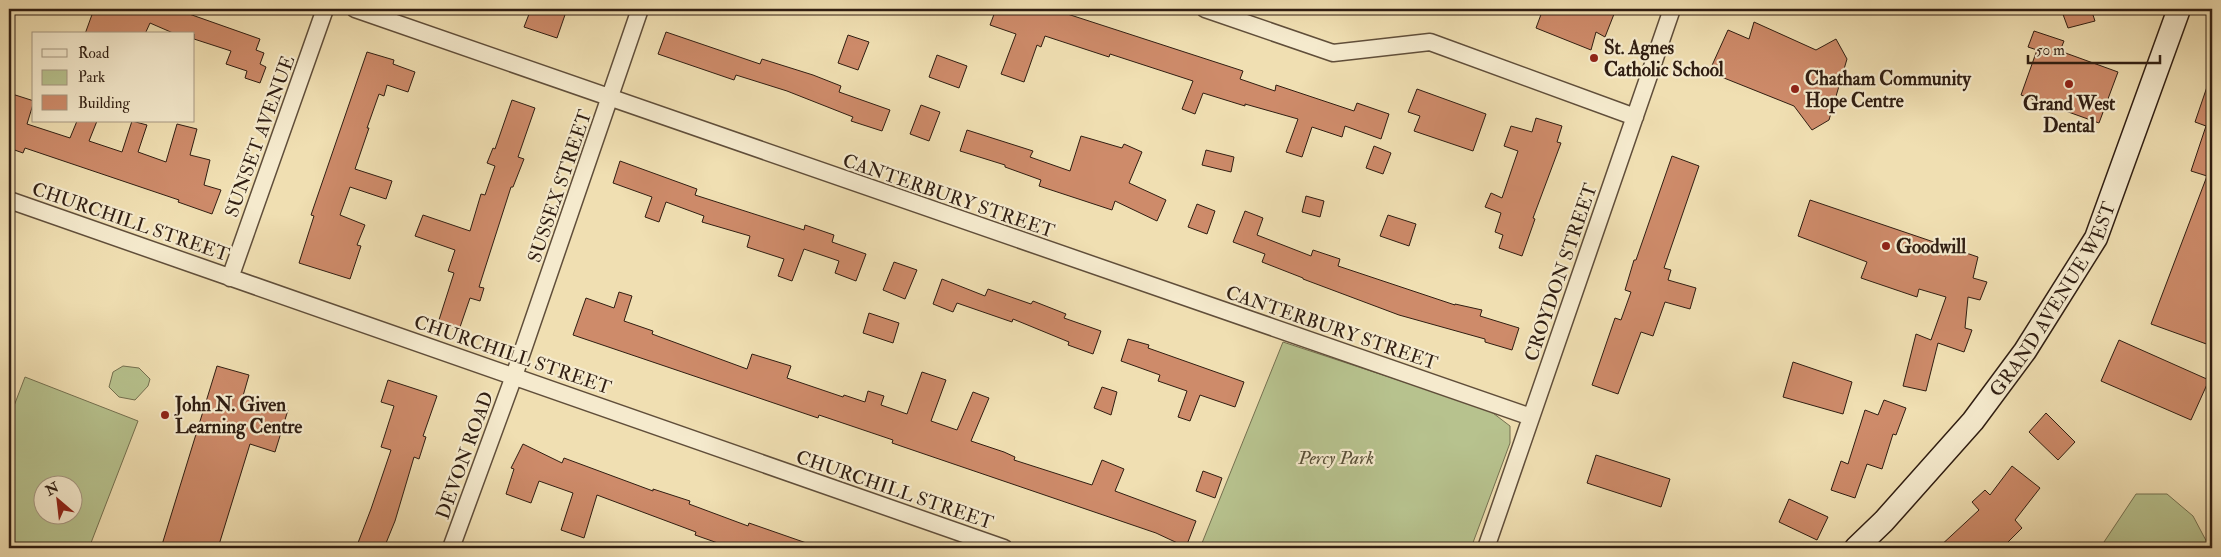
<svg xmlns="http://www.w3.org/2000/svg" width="2221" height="557" viewBox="0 0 2221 557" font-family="'IM FELL Double Pica',serif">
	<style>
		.green { fill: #b7c28e; stroke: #747050; fill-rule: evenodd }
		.building { fill: #ce8b6a; stroke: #301e12 }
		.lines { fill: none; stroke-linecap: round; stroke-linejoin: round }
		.street-casing { stroke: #604e3a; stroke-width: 19 }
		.secondary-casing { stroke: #301e12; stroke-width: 25 }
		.street { stroke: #f5eacd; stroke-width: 16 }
		.secondary { stroke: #f5eacd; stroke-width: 22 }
		.poi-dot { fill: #8f2418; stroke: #f5eacd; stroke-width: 2 }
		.labels { text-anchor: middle; stroke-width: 4.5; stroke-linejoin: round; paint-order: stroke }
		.poi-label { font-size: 19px; font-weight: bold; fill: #301e12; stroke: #f5eacd; text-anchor: start }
		.street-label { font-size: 19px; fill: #301e12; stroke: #f5eacd }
		.park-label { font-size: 19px; font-style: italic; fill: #584f37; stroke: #f5eacd }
	</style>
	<rect width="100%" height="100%" fill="#f0dfb2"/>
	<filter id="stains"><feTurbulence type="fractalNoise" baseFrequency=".004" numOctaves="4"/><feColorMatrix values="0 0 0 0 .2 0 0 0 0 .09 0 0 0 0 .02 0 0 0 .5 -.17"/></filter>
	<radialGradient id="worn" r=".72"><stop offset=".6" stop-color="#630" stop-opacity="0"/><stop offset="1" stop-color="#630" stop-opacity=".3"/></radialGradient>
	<path class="green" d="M1283 342 1489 410 1510 426V443L1471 548H1200Z
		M123 366 139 368 150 379 148 386 135 400 119 397 109 387 113 372Z
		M25 377 138 421 89 548H9V419ZM42 484H72V514H42Z
		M2136 494H2167L2193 516 2210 548H2100Z"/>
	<path class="building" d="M94 9H175L260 39 256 50 264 53 260 64 266 67 260 83 245 78 247 71 226 64 231 51 194 39V34L173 33 150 23 145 34H85Z
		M531 9H567L557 38 524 27Z
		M996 9H1052L1243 71 1240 79 1275 91 1276 85 1354 111 1357 103 1389 114 1381 139 1345 126 1342 137 1312 127 1302 157 1286 152 1298 119 1245 104V106L1203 93 1195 114 1182 109 1193 81 1110 54 1109 57 1045 36 1041 47 1037 45 1024 82 1001 74 1016 34 990 25Z
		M1543 9H1616L1605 37 1596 32 1591 50 1536 28Z
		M2061 9H2091L2095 21 2068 28Z
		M1754 22 1816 50 1836 39 1847 59 1829 120 1812 130 1794 106 1709 72 1728 30 1749 39Z
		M2034 31 2064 41 2060 51 2118 72 2099 123 2021 95 2037 50 2028 47Z
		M666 32 760 64 762 59 813 75 841 86 839 92 890 110 882 131 851 121 853 117 787 91 736 75 734 80 658 54Z
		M848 35 869 42 858 70 838 63Z
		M367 52 394 60 393 64 415 72 408 92 387 85 384 96 379 94 367 128H369L355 169 392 181 386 199 350 187 340 215 365 225 357 245 361 246 350 279 299 263 314 216 311 215Z
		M937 55 967 66 959 88 929 77Z
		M2210 78H2212V346L2151 324 2207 176 2191 171 2206 126 2195 122Z
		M1417 89 1486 114 1473 151 1414 131 1420 116 1408 112Z
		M9 93 34 101 27 124 70 138 77 121H97L89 141 122 152 132 121 147 125 138 152 166 162 177 124 197 129 190 155 210 160 204 185 221 190 212 214 178 202 179 200 25 148 23 153 9 148Z
		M512 100 535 108 518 157 524 159 513 187H511L479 287 484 288 480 301 470 298 459 330 438 323 454 273 448 271 455 250 415 236 423 215 470 231 481 194 485 195 495 166 487 163 493 148 495 149Z
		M921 105 940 112 929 141 910 134Z
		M1536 118 1562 126 1557 142 1561 143 1533 218 1535 219 1522 256 1499 248 1503 235 1495 232 1501 213 1485 207 1491 193 1502 198 1518 151 1504 146 1511 126 1532 132Z
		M967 130 1033 151 1030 157 1070 171 1081 136 1122 148 1124 144 1142 152 1129 183 1166 200 1157 221 1115 201 1112 210 1039 186 1041 180 1005 167V165L960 151Z
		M1374 146 1391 153 1383 174 1366 168Z
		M1206 150 1234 157 1231 172 1202 165Z
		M1672 156 1699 166 1664 268 1671 270 1668 280 1696 288 1690 309 1665 302 1653 336 1641 332 1618 394 1592 385 1615 318 1621 320 1631 292 1625 290 1634 260H1636Z
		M620 161 697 189 695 195 804 230 805 225 834 235 832 242 866 254 856 281 835 273 839 261 804 249 792 281 778 276 784 259 747 247 750 236 702 222 704 216 666 202 659 222 645 217 652 197 613 183Z
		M1306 196 1324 201 1320 217 1302 212Z
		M1810 200 1978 257 1973 278 1987 282 1980 300 1968 297 1965 328 1972 330 1964 352 1938 343 1926 391 1903 386 1916 334 1931 340 1946 297 1919 289 1917 297 1861 278 1867 262 1798 236Z
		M1197 204 1215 211 1207 234 1188 227Z
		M1245 211 1263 218 1257 235 1311 256 1313 250 1340 259 1338 266 1455 305V304L1482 310 1480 316 1519 328 1512 350 1485 342V339L1399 315 1303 279V278L1262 262 1265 254 1233 242Z
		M1388 215 1416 224 1409 246 1380 236Z
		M894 262 917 270 905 299 883 290Z
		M942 279 985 296 988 289 1031 304 1033 301 1066 314 1064 318 1101 331 1093 354 1068 345 1069 342 1013 319 1012 322 957 303 953 312 933 304Z
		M619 292 632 296 624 321 653 331 652 334 747 369 752 354 791 366 787 378 843 397 844 395 865 402 868 391 884 396 881 405 907 414 922 372 946 380 931 421 957 430 973 392 989 398 971 441 1004 452 1015 457 1014 460 1092 485 1102 460 1124 469 1115 491 1196 521 1186 547 1156 533 892 443 893 440 819 415 818 418 573 335 586 298 614 308Z
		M869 313 899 323 893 343 863 333Z
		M1128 339 1149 345 1148 348 1244 382 1235 407 1200 395 1190 421 1178 417 1187 391 1158 381 1160 375 1121 361Z
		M2119 340 2209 380 2191 420 2101 381Z
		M1793 362 1852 382 1843 414 1783 397Z
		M217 366 249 375 243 396 288 410 275 452 250 444 218 548H161Z
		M388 380 437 396 423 436 426 437 419 459 414 457 395 521 384 548H356L371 509 391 450 381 447 394 406 381 402Z
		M1102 387 1117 392 1111 415 1094 408Z
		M1884 400 1906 408 1896 435 1893 434 1882 469 1867 464 1855 498 1831 490 1841 461 1848 464 1865 410 1878 415Z
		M2046 413 2075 442 2058 460 2029 432Z
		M523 444 562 463 564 458 653 491V489L690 501 689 504 748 526 749 523 815 546V548H732L695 535 696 532 597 495 584 538 561 530 573 493 539 481 531 503 506 494 514 469 511 468Z
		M1596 455 1670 479 1661 507 1587 483Z
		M2012 466 2040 488 2015 520 2022 528 2002 548H1938L1979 510 1972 502 1985 490 1990 495Z
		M1203 471 1222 478 1215 498 1196 491Z
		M1789 499 1828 517 1817 540 1779 522Z"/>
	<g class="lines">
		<g class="street-casing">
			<path id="street" d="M355 9 1531 417
				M1205 9 1333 53 1430 42 1635 117
				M9 200 1004 548
				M230 278 325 9
				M451 548 514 376 640 9
				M1486 548 1672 9"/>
		</g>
		<g class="secondary-casing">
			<g id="secondary">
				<path id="s1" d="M1856 548 1884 521 1973 421 2025 351 2096 238 2179 9"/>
			</g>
		</g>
		<use href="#street" class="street"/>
		<use href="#secondary" class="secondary"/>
	</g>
	<g class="poi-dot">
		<circle cx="1594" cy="58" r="5"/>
		<circle cx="2069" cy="84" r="5"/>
		<circle cx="1795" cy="89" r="5"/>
		<circle cx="1886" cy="246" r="5"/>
		<circle cx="165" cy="415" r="5"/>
	</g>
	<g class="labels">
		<g class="poi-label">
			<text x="1604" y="54">St. Agnes<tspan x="1604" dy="22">Catholic School</tspan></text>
			<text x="1805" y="85">Chatham Community<tspan x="1805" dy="22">Hope Centre</tspan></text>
			<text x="2069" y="110" text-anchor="middle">Grand West<tspan x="2069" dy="22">Dental</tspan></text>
			<text x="1896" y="253">Goodwill</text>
			<text x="175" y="411">John N. Given<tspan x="175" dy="22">Learning Centre</tspan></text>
		</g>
		<g class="street-label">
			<text transform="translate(259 136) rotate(-70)" y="7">SUNSET AVENUE</text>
			<text transform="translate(559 186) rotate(-71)" y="7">SUSSEX STREET</text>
			<text transform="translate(949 195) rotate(19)" y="7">CANTERBURY STREET</text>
			<text transform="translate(131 221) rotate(19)" y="7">CHURCHILL STREET</text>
			<text transform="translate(1560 272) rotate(-71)" y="7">CROYDON STREET</text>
			<text dy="7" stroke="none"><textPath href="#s1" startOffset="319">GRAND AVENUE WEST</textPath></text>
			<text transform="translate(1332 327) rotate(19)" y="7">CANTERBURY STREET</text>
			<text transform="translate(513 354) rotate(19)" y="7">CHURCHILL STREET</text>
			<text transform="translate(464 455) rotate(-70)" y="7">DEVON ROAD</text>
			<text transform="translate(895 489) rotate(19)" y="7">CHURCHILL STREET</text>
		</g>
		<g class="park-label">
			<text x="1336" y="464">Percy Park</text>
		</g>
	</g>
	<rect width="2221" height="557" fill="none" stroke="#f0dfb2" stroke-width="30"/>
	<rect x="10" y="10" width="2201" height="537" fill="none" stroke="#301e12" stroke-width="2.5"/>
	<rect x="15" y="15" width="2191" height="527" fill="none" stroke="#301e12"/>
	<rect x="32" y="32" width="162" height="90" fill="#f5eacd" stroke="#a69882"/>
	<rect x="42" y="49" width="25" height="8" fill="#f5eacd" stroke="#a69882"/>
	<text x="78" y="58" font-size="15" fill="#301e12">Road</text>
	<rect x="42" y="70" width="25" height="15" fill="#b7c28e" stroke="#a69882"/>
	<text x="78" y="82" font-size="15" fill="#301e12">Park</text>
	<rect x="42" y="95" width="25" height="15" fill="#ce8b6a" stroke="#a69882"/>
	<text x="78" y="108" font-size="15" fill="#301e12">Building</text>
	<g transform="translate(58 500) rotate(332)"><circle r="24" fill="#f5eacd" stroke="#a69882"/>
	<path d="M0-4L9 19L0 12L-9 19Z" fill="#8f2418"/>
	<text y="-8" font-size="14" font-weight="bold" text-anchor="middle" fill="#301e12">N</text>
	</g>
	<path d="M2028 55v8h132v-8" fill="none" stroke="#301e12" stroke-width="2.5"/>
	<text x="2036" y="55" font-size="15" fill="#301e12" stroke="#f5eacd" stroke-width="4" paint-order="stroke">50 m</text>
	<rect width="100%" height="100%" filter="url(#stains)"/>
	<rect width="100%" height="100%" fill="url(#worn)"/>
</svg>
